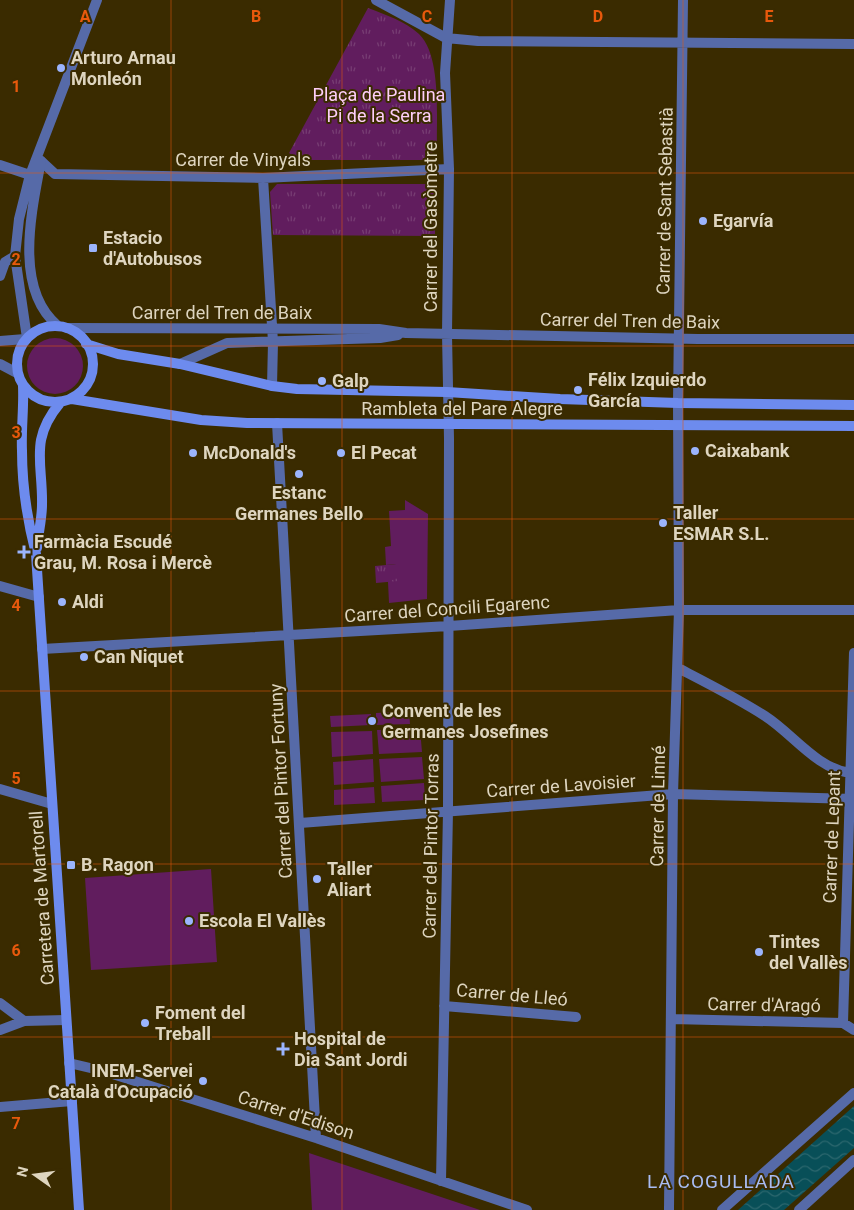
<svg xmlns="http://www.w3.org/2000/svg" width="854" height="1210" viewBox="0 0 854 1210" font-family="Roboto,sans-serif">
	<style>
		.green { fill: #611d5e }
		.park { fill: url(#park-tufts) }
		.water { fill: url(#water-waves) }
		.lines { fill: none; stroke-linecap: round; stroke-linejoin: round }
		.minor { stroke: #566aa8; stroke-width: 10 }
		.tertiary { stroke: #566aa8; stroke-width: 10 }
		.secondary { stroke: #6d8bee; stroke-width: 10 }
		.grid { fill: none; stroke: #e8590c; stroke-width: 1; stroke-opacity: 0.55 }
		.poi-dot { fill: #9bb4fd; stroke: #3a2b00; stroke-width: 2 }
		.labels { text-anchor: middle; stroke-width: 4; stroke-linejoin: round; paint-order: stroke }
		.poi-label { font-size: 18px; font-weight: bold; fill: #ded5bf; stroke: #3a2b00; text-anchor: start }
		.park-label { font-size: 18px; fill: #fecef9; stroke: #3a2b00 }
		.street-label { font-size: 18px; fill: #ded5bf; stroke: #3a2b00 }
		.neighbourhood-label { font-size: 19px; letter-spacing: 1px; fill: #a9bcf3; stroke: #3a2b00 }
		.grid-label { font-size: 16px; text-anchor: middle; font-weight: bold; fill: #e8590c; stroke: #3a2b00; stroke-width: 4; stroke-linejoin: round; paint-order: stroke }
	</style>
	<defs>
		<pattern id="park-tufts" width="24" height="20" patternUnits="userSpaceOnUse" patternTransform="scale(1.25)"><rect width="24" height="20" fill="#611d5e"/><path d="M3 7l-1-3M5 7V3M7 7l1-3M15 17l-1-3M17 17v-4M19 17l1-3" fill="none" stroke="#773d73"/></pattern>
		<pattern id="water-waves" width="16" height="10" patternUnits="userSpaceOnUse" patternTransform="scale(1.25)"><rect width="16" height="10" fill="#084f58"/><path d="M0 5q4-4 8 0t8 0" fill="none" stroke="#2c676e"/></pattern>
	</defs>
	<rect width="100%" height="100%" fill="#3a2b00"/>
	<path class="green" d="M27 366a28 28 0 1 1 56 0a28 28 0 1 1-56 0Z
		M405 500 428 514 427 599 389 603 388 582 396 564 386 565 385 547 391 546 389 511 405 510Z
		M409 711 410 724 376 725V713Z
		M371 714V725L331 727 330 716Z
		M420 729 422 752 379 754 377 730Z
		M372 731 373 754 332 757 331 732Z
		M422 757 424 779 381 782 379 759Z
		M373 759 374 782 334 785 333 762Z
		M424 783 425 800 382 802 381 786Z
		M374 787 375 803 334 805V790Z
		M211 869 217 962 91 970 85 878Z
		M309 1153 480 1210H312Z"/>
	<path class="park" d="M368 8C386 15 405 21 419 34 442 56 436 119 437 149L423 160H299L289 153Z
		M277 184H428L435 187V236L273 235 270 192Z
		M397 564 398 581 376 583 375 566Z"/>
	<path class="water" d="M854 1106V1148L784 1210H738Z"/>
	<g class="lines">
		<path class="minor" d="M376 0 446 38 478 41 854 44
			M41 161 55 174 263 178 449 169
			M0 165 30 175
			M263 178 273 342 272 386
			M0 276 5 262 15 256
			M67 328 379 329 406 333 698 339H854
			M0 341 25 339
			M0 364 17 373
			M180 364 227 343 380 338 398 335
			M277 423 316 1138
			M0 586 39 597
			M42 649 449 626 679 610H854
			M678 668C707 683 737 698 765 716 793 734 816 768 850 773
			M0 789 52 804
			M300 823 673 794 854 799
			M0 1003 24 1021
			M444 1006 576 1017
			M672 1019 843 1023 854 1030
			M843 1023 854 653
			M0 1030 24 1021 66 1020
			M69 1063 103 1071 316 1138 527 1210
			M0 1107 72 1101
			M441 1181 448 811 449 439 447 334 449 169 445 73 450 0
			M669 1210 673 794 679 610 678 403 683 0
			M722 1210 854 1093
			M799 1210 854 1160"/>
		<path class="tertiary" d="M37 158 41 161C32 210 13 289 58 326
			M27 338 15 256 19 219 30 175 97 0"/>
		<path class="secondary" d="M17 364a38 38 0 1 1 76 0a38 38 0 1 1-76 0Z
			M86 344 118 354 180 364 272 386 297 389 447 392 560 399 678 403 854 405
			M23 386C24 408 21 429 22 451 22 487 27 519 36 554L79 1210
			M72 399 201 420 247 423 854 426
			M37 548C38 534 42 519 42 505 43 463 29 440 60 403"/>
	</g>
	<path class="grid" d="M171 0V1210M342 0V1210M512 0V1210M683 0V1210M0 173H854M0 346H854M0 519H854M0 691H854M0 864H854M0 1037H854"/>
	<g class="poi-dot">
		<circle cx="61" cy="68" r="5"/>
		<circle cx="703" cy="221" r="5"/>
		<rect x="88" y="243" width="10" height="10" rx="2.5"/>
		<circle cx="322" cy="381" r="5"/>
		<circle cx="578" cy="390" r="5"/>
		<circle cx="695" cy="451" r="5"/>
		<circle cx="193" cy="453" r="5"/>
		<circle cx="341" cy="453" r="5"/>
		<circle cx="299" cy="474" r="5"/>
		<circle cx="663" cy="523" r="5"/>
		<path d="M21.5 544.5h5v5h5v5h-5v5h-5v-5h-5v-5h5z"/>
		<circle cx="62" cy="602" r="5"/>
		<circle cx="84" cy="657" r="5"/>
		<circle cx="372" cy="721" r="5"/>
		<rect x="66" y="860" width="10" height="10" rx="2.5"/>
		<circle cx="317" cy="879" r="5"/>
		<circle cx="189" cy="921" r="5"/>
		<circle cx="759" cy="952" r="5"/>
		<circle cx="145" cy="1023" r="5"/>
		<path d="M280.5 1041.5h5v5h5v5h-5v5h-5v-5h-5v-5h5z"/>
		<circle cx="203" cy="1081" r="5"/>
	</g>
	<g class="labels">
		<g class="poi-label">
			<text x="71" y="64">Arturo Arnau<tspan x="71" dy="21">Monleón</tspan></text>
			<text x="713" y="227">Egarvía</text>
			<text x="103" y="244">Estacio<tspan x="103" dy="21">d'Autobusos</tspan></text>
			<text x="588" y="386">Félix Izquierdo<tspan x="588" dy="21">García</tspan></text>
			<text x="332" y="387">Galp</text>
			<text x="705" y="457">Caixabank</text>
			<text x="203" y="459">McDonald's</text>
			<text x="351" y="459">El Pecat</text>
			<text x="299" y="499" text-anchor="middle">Estanc<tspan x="299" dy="21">Germanes Bello</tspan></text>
			<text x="673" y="519">Taller<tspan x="673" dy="21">ESMAR S.L.</tspan></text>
			<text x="34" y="548">Farmàcia Escudé<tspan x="34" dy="21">Grau, M. Rosa i Mercè</tspan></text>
			<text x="72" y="608">Aldi</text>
			<text x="94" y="663">Can Niquet</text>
			<text x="382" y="717">Convent de les<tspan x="382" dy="21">Germanes Josefines</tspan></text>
			<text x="81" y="871">B. Ragon</text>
			<text x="327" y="875">Taller<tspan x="327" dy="21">Aliart</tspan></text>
			<text x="199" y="927">Escola El Vallès</text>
			<text x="769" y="948">Tintes<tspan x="769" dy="21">del Vallès</tspan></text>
			<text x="155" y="1019">Foment del<tspan x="155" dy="21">Treball</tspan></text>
			<text x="294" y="1045">Hospital de<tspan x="294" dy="21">Dia Sant Jordi</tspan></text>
			<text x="193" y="1077" text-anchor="end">INEM-Servei<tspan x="193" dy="21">Català d'Ocupació</tspan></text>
		</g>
		<g class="park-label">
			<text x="379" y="101">Plaça de Paulina<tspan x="379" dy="21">Pi de la Serra</tspan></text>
		</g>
		<g class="street-label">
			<text x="243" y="166">Carrer de Vinyals</text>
			<text transform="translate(665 201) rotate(-89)" y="6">Carrer de Sant Sebastià</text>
			<text transform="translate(431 227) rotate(-90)" y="6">Carrer del Gasòmetre</text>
			<text x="222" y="319">Carrer del Tren de Baix</text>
			<text transform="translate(630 321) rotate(1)" y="6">Carrer del Tren de Baix</text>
			<text x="462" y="415">Rambleta del Pare Alegre</text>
			<text transform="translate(447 609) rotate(-4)" y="6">Carrer del Concili Egarenc</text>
			<text transform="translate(281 781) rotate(-93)" y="6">Carrer del Pintor Fortuny</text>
			<text transform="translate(561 786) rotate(-4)" y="6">Carrer de Lavoisier</text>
			<text transform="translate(658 806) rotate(-89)" y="6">Carrer de Linné</text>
			<text transform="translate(832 837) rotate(-88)" y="6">Carrer de Lepant</text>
			<text transform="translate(431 846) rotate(-89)" y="6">Carrer del Pintor Torras</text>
			<text transform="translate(42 898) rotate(-94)" y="6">Carretera de Martorell</text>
			<text transform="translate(512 995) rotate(5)" y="6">Carrer de Lleó</text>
			<text transform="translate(764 1005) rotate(1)" y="6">Carrer d'Aragó</text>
			<text transform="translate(296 1115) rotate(18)" y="6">Carrer d'Edison</text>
		</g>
		<g class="neighbourhood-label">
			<text x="721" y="1188">LA COGULLADA</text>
		</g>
	</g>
	<g class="grid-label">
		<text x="85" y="22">A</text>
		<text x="256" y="22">B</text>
		<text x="427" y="22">C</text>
		<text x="598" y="22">D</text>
		<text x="769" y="22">E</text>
		<text x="16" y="92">1</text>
		<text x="16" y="265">2</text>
		<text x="16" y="438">3</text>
		<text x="16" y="611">4</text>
		<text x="16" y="784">5</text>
		<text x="16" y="956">6</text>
		<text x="16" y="1129">7</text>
	</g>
	<g transform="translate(35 1175) rotate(284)" stroke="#3a2b00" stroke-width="4" paint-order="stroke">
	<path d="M0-4L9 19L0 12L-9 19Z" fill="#ded5bf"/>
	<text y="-8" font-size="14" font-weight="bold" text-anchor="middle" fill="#ded5bf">N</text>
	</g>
</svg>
